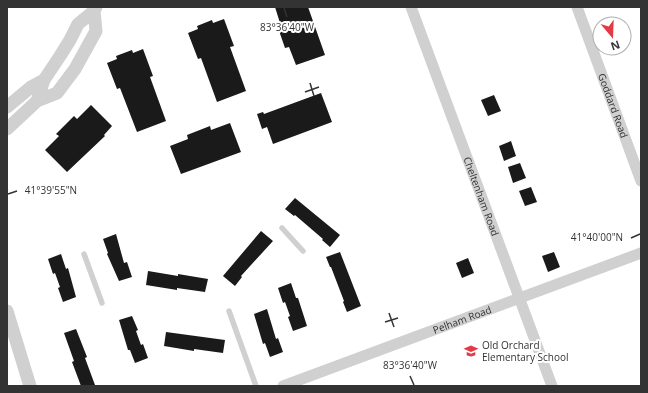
<svg xmlns="http://www.w3.org/2000/svg" width="648" height="393" viewBox="0 0 648 393" font-family="'Open Sans',sans-serif">
	<style>
		.building { fill: #1a1a1a }
		.lines { fill: none; stroke-linecap: round; stroke-linejoin: round }
		.service { stroke: #d0d0d0; stroke-width: 5.5 }
		.minor { stroke: #d0d0d0; stroke-width: 11 }
		.tertiary { stroke: #d0d0d0; stroke-width: 13 }
		.ticks { fill: none; stroke: #333; stroke-width: 1.5 }
		.labels { text-anchor: middle; stroke-width: 4; stroke-linejoin: round; paint-order: stroke }
		.street-label { font-size: 10px; fill: #333; stroke: #fff }
		.poi-label { font-size: 10px; fill: #333; stroke: #fff; text-anchor: start }
		.ticks-label { font-size: 10px; text-anchor: middle; fill: #333; stroke: #fff; stroke-width: 4; stroke-linejoin: round; paint-order: stroke }
	</style>
	<rect width="100%" height="100%" fill="#fff"/>
	<path class="building" d="M275 7H308L325 55 296 65 289 47 285 48 277 25 280 23Z
		M224 19 234 46 230 47 246 91 217 102 201 58 198 59 188 33 198 29 197 26 212 20 213 23Z
		M143 49 153 76 150 77 166 121 137 132 120 88 117 89 107 63 117 59 116 56 132 50 133 53Z
		M321 93 332 122 273 144 267 127 262 129 257 114 263 112 264 114Z
		M494 95 501 111 488 116 481 100Z
		M91 105 112 126 104 135 105 136 67 172 45 150 59 136 56 134 74 116 77 119Z
		M230 123 241 152 181 174 170 146 188 139 187 135 210 126 211 130Z
		M511 141 516 156 504 161 499 146Z
		M520 163 526 178 513 183 508 167Z
		M531 187 537 202 525 206 519 191Z
		M295 198 340 235 330 247 322 240 323 239 295 215 294 216 285 209Z
		M261 231 273 241 241 276 242 277 235 286 223 276Z
		M116 234 124 263 127 262 132 277 119 281 107 254 108 253 103 239Z
		M340 252 361 306 347 312 343 302 344 301 331 267H330L326 257Z
		M554 252 560 267 548 272 542 256Z
		M61 254 66 269 68 268 76 297 63 302 58 288 60 287 55 273 53 274 48 259Z
		M468 258 474 273 462 278 456 263Z
		M148 271 178 276V274L208 279 205 292 177 288V290L146 285Z
		M291 283 296 298H298L307 326 293 331 288 317 290 316 285 302 283 303 278 288Z
		M267 309 276 339 278 338 283 352 270 357 265 343 263 344 254 314Z
		M132 316 138 330 136 331 141 345 143 344 148 358 135 363 130 350H128L119 320Z
		M76 329 87 357 85 358 95 385 93 386H81L72 362 74 361 64 333Z
		M166 332 225 340 223 353 194 349V351L164 346Z"/>
	<g class="lines">
		<path class="service" d="M282 228 303 251
			M84 254 102 303
			M229 311 256 386"/>
		<g class="minor">
			<path id="s1" d="M411 7 552 386"/>
			<path id="s2" d="M577 7 641 181"/>
			<path id="s3" d="M283 386 641 253"/>
		</g>
		<path class="tertiary" d="M37 101 44 80 60 56 70 40 78 24 94 11
			M7 107 31 87 44 80
			M7 129 37 101 57 93 75 69 96 31 94 11 96 7
			M7 311 30 386"/>
	</g>
	<path class="ticks" d="M284 8 287 17M310 83 314 96M305 92 319 87M8 194 17 191M631 238 640 234M389 313 394 327M385 322 398 318M410 376 414 385"/>
	<defs>
		<g id="school-bare" transform="scale(1.08)"><path d="M0-5L7-2L0 1L-7-2ZM-4 1L0 2.5L4 1V4Q0 6-4 4Z" fill="#e63946" stroke="#fff" stroke-width="2.5" paint-order="stroke"/></g>
	</defs>
	<g fill-rule="evenodd">
		<use href="#school-bare" x="471" y="351"/>
	</g>
	<g class="labels">
		<g class="street-label">
			<text dy="4" stroke="none"><textPath href="#s2" startOffset="105">Goddard Road</textPath></text>
			<text dy="4" stroke="none"><textPath href="#s1" startOffset="202">Cheltenham Road</textPath></text>
			<text dy="4" stroke="none"><textPath href="#s3" startOffset="191">Pelham Road</textPath></text>
		</g>
		<g class="poi-label">
			<text x="482" y="349">Old Orchard<tspan x="482" dy="12">Elementary School</tspan></text>
		</g>
	</g>
	<g class="ticks-label">
		<text x="287" y="31">83°36'40"W</text>
		<text x="51" y="194">41°39'55"N</text>
		<text x="597" y="241">41°40'00"N</text>
		<text x="410" y="369">83°36'40"W</text>
	</g>
	<rect width="648" height="393" fill="none" stroke="#333333" stroke-width="16"/>
	<g transform="translate(612 36) rotate(161)"><circle r="19" fill="#ffffff" stroke="#adadad"/>
	<path d="M0-3L7 15L0 10L-7 15Z" fill="#e63946"/>
	<text y="-6" font-size="11" font-weight="bold" text-anchor="middle" fill="#333333">N</text>
	</g>
</svg>
